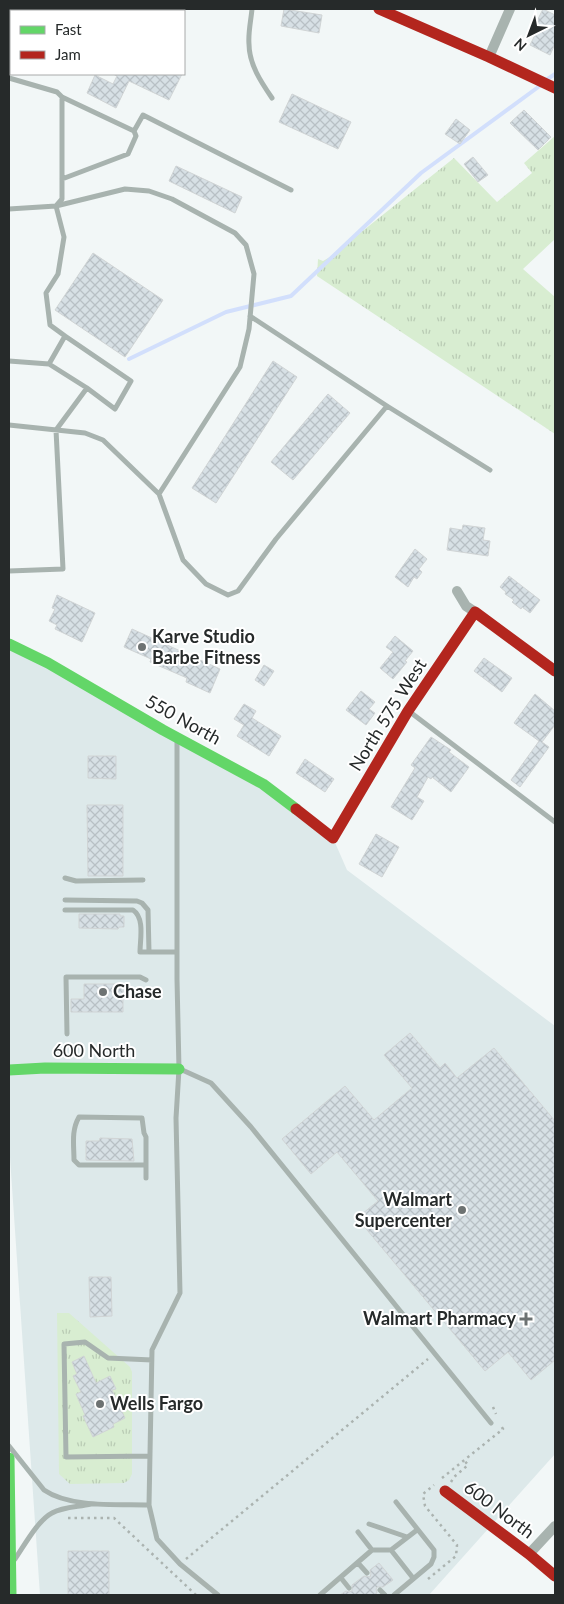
<svg xmlns="http://www.w3.org/2000/svg" width="564" height="1604" viewBox="0 0 564 1604" font-family="Lato,sans-serif">
	<style>
		.built { fill: #dde9ea }
		.grass { fill: url(#grass-tufts) }
		.lines { fill: none; stroke-linecap: round; stroke-linejoin: round }
		.stream { stroke: #d2dffc; stroke-width: 4 }
		.building { fill: url(#building-cross-hatch); stroke: #d0d4d5 }
		.path { stroke: #abb3b0; stroke-width: 2.5; stroke-dasharray: 2.5 4; stroke-linecap: butt }
		.lane { stroke: #a8b3af; stroke-width: 5 }
		.street { stroke: #a8b3af; stroke-width: 10 }
		.fast { stroke: #63d668; stroke-width: 11 }
		.jam { stroke: #b3261e; stroke-width: 11 }
		.poi-dot { fill: #6d7272; stroke: #fff; stroke-width: 2 }
		.labels { text-anchor: middle; stroke-width: 4; stroke-linejoin: round; paint-order: stroke }
		.poi-label { font-size: 18px; font-weight: bold; fill: #262a2a; stroke: #fff; text-anchor: start }
		.street-label { font-size: 18px; fill: #262a2a; stroke: #fff }
	</style>
	<defs>
		<pattern id="grass-tufts" width="24" height="20" patternUnits="userSpaceOnUse" patternTransform="scale(1.25)"><rect width="24" height="20" fill="#d8edd1"/><path d="M3 7l-1-3M5 7V3M7 7l1-3M15 17l-1-3M17 17v-4M19 17l1-3" fill="none" stroke="#b9cbb4"/></pattern>
		<pattern id="building-cross-hatch" width="8" height="8" patternUnits="userSpaceOnUse" patternTransform="scale(1.25)"><rect width="8" height="8" fill="#d7e0e5"/><path d="M0 0l8 8M0 8l8-8" fill="none" stroke="#b8c0c5"/></pattern>
	</defs>
	<rect width="100%" height="100%" fill="#f2f7f7"/>
	<path class="built" d="M9 644 263 784 333 838 347 870 555 1026V1454L429 1595H40L9 1143Z"/>
	<path class="grass" d="M555 136V239L523 269 555 297V434L317 276 318 259 323 261 330 257 454 158 497 202 532 173 524 163Z
		M57 1313H69L130 1367 132 1372V1474L129 1480 124 1483 70 1484 59 1474Z"/>
	<g class="lines">
		<path class="stream" d="M546 80 555 74
			M129 359 226 312 291 296 421 173 541 85"/>
	</g>
	<path class="building" d="M284 9 322 15 319 33 281 26Z
		M543 9 555 15V44L550 55 530 45 540 25 536 23Z
		M113 74H182L169 100 129 81 116 108 87 93 95 75 113 84 117 76Z
		M292 94 351 122 338 149 279 122Z
		M524 110 551 137 538 150 510 123Z
		M456 119 470 130 460 144 445 134Z
		M473 157 488 175 478 182 464 164Z
		M176 166 242 197 235 213 169 181Z
		M93 253 163 300 125 357 55 310Z
		M273 361 297 377 216 503 192 488Z
		M328 394 350 413 293 480 271 462Z
		M463 525 485 528 483 540 490 541 488 556 447 550 450 528 462 530Z
		M415 549 427 559 419 569 422 572 417 579 414 577 408 587 395 577Z
		M509 576 540 600 530 613 522 607 521 609 512 602 514 600 505 594 506 592 500 587Z
		M57 595 95 613 82 642 55 629 57 625 49 621 55 609 52 608Z
		M132 629 220 669 210 693 186 682 187 678 150 662 151 659 124 647Z
		M395 636 413 651 405 661 407 662 393 679 380 668 393 652 386 647Z
		M484 658 512 678 502 692 474 671Z
		M264 665 274 671 264 686 255 680Z
		M361 691 375 702 369 709 375 713 366 725 346 710Z
		M535 694 555 711V725L542 742 549 747 520 787 511 780 539 741 514 723Z
		M244 704 256 711 252 718 281 736 269 756 237 736 244 725 234 719Z
		M431 737 451 750 449 752 469 767 451 792 432 777 431 779 428 777 417 797 424 801 412 820 391 807 415 768 411 765Z
		M88 756H116V779L88 778Z
		M305 759 334 779 325 792 296 773Z
		M87 805H123V876H88Z
		M376 834 399 847 382 877 359 864Z
		M79 914H120V916H124V927H119L118 929 79 928Z
		M84 984H123V1012H71V999H84Z
		M410 1033 440 1068 445 1063 457 1078 494 1048 555 1121V1360L531 1380 508 1352 485 1371 357 1218 378 1201 337 1152 311 1174 282 1139 345 1086 374 1120 412 1088 384 1055Z
		M100 1138 132 1139 134 1161 86 1160V1141H99Z
		M89 1277H111L112 1316 90 1317Z
		M84 1356 96 1383 110 1376 116 1389 112 1390 125 1418 113 1424 114 1427 93 1437 83 1416 85 1415 76 1394 81 1392 73 1376 77 1374 72 1362Z
		M68 1551H109V1595H68Z
		M379 1563 393 1580 383 1587H377L376 1589 377 1593 374 1595H340L346 1591 349 1592 352 1591V1585L364 1576 370 1577 371 1574 370 1570Z"/>
	<g class="lines">
		<path class="path" d="M493 1407 496 1414
			M442 1478 503 1429 500 1424
			M451 1482 454 1477 468 1465 464 1460
			M68 1518H114L196 1595
			M186 1559 428 1359
			M428 1579 456 1556 457 1545 425 1506 423 1494 434 1485"/>
		<path class="lane" d="M252 9C251 20 248 33 249 44 249 64 261 82 272 98
			M9 78 57 92 62 97V199L56 206 9 209
			M62 97 134 131 136 136 128 154 62 179
			M134 131 143 115 291 190
			M9 361 49 364 65 336 50 325 46 293 58 274 64 237 56 206 125 189 149 191 172 199 235 233 246 245 254 274 249 329 240 367 159 494 103 440 85 433 9 425
			M49 364 87 388 115 409 131 381 65 336
			M387 406 490 470
			M159 494 183 560 206 584 228 595 238 591 276 539 387 406 250 316
			M9 571 63 569 56 430 87 388
			M410 712 555 822
			M177 740V979L179 1069 176 1118 180 1293 152 1350 149 1505 157 1539 180 1564 218 1595
			M65 878 76 881 143 880
			M65 900 137 901 142 903 148 910 149 952
			M65 910H133C145 918 140 940 140 952H177
			M67 1034 66 977H140L146 980
			M180 1069 211 1083 251 1127 491 1423
			M146 1165H79L74 1160C74 1145 71 1131 79 1117L142 1118 144 1133 146 1137V1178
			M9 1446 44 1490C70 1508 118 1504 149 1505
			M150 1456 66 1457 64 1344 85 1342 108 1358 152 1360
			M369 1524 407 1537
			M358 1532 372 1550
			M391 1550 413 1578
			M15 1559C24 1546 38 1520 52 1513 63 1507 78 1507 91 1504
			M358 1563 367 1573
			M341 1578 349 1588
			M380 1590 385 1595
			M320 1595 372 1550H391L417 1530
			M394 1595 431 1564 434 1557V1550L396 1502"/>
		<path class="street" d="M489 57 510 9
			M457 591 466 606 475 612
			M529 1554 555 1526"/>
		<path class="fast" d="M9 644 48 663 163 730 263 784 296 809
			M9 1070 45 1068 179 1069
			M9 1458 11 1595"/>
		<path class="jam" d="M379 9 489 57 555 88
			M296 809 333 838 408 711 475 612 555 671
			M445 1491 529 1554 555 1576"/>
	</g>
	<g class="poi-dot">
		<circle cx="142" cy="647" r="5"/>
		<circle cx="103" cy="992" r="5"/>
		<circle cx="462" cy="1210" r="5"/>
		<path d="M523.5 1311.5h5v5h5v5h-5v5h-5v-5h-5v-5h5z"/>
		<circle cx="100" cy="1404" r="5"/>
	</g>
	<g class="labels">
		<g class="poi-label">
			<text x="152" y="643">Karve Studio<tspan x="152" dy="21">Barbe Fitness</tspan></text>
			<text x="113" y="998">Chase</text>
			<text x="452" y="1206" text-anchor="end">Walmart<tspan x="452" dy="21">Supercenter</tspan></text>
			<text x="516" y="1325" text-anchor="end">Walmart Pharmacy</text>
			<text x="110" y="1410">Wells Fargo</text>
		</g>
		<g class="street-label">
			<text transform="translate(388 715) rotate(-58)" y="6">North 575 West</text>
			<text transform="translate(183 720) rotate(29)" y="6">550 North</text>
			<text x="94" y="1057">600 North</text>
			<text transform="translate(499 1510) rotate(37)" y="6">600 North</text>
		</g>
	</g>
	<rect width="564" height="1604" fill="none" stroke="#262a2a" stroke-width="20"/>
	<rect x="10" y="10" width="175" height="65" fill="#ffffff" stroke="#a8aaaa"/>
	<rect x="20" y="26" width="25" height="8" fill="#63d668" stroke="#a8aaaa"/>
	<text x="55" y="35" font-size="15" fill="#262a2a">Fast</text>
	<rect x="20" y="51" width="25" height="8" fill="#b3261e" stroke="#a8aaaa"/>
	<text x="55" y="60" font-size="15" fill="#262a2a">Jam</text>
	<g transform="translate(529 35) rotate(222)" stroke="#ffffff" stroke-width="4" paint-order="stroke">
	<path d="M0-4L9 19L0 12L-9 19Z" fill="#262a2a"/>
	<text y="-8" font-size="14" font-weight="bold" text-anchor="middle" fill="#262a2a">N</text>
	</g>
</svg>
